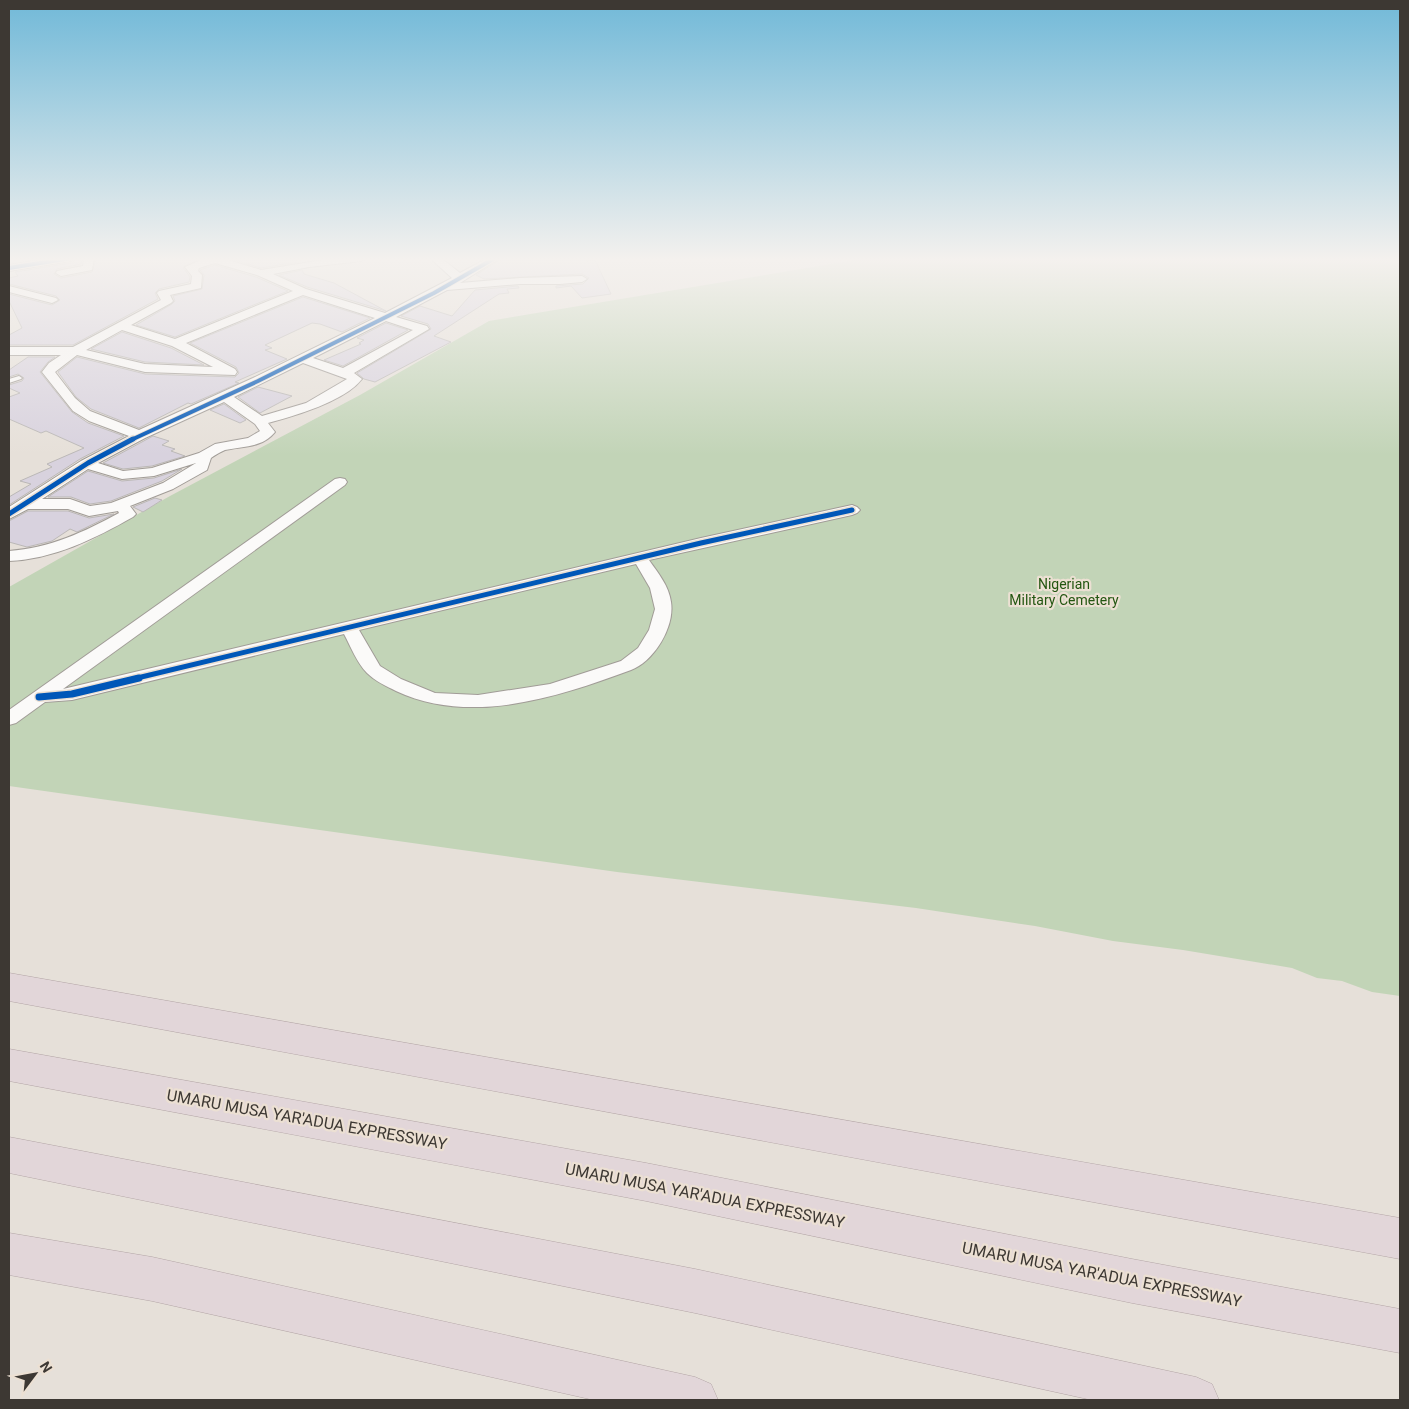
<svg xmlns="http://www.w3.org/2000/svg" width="1409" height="1409" viewBox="0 0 1409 1409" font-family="Roboto,sans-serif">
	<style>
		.green { fill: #c2d4b7 }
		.building { fill: #d8d2de; stroke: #bbb8b7 }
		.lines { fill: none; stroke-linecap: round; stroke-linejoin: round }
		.lane-casing { stroke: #a19c97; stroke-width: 2 }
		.street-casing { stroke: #a19c97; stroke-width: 2 }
		.highway-casing { stroke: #b3a5a6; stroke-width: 1 }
		.lane { fill: #fbfaf9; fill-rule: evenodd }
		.street { fill: #fbfaf9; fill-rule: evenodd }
		.highway { fill: #e2d6d9; fill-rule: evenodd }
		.cycleway-far2-casing { stroke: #ece0d3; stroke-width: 5.5 }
		.cycleway-far1-casing { stroke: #ece0d3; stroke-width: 8 }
		.cycleway-casing { stroke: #ece0d3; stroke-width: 10 }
		.cycleway-far2 { stroke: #0057b8; stroke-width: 4 }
		.cycleway-far1 { stroke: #0057b8; stroke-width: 5 }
		.cycleway { stroke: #0057b8; stroke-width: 7 }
		.labels { text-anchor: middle; stroke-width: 4.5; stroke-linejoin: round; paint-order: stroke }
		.park-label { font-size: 14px; fill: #235611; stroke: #ece0d3 }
		.near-street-label { font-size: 16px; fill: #3d3833; stroke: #ece0d3 }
	</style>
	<rect width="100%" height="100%" fill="#e6e0d9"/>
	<path class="green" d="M867 258H1400V996L1372 992 1342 981 1317 978 1292 968 1183 950 1113 941 1035 926 916 908 617 872 9 786V587L170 496 360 395 489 321Z"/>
	<path class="building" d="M78 258H82L81 264 57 269 54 274 61 278 92 272 96 258H202L183 267 190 277 189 282 159 289 155 293 158 299 73 345H9V335L22 328 9 301V294L52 305 60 300 56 296 9 284V278L18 276 15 272 71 263Z
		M228 258H295L297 262 261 268Z
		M502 258H586L587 261 595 260 611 294 582 298 571 286 556 288V286L583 284 589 278 582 274 484 279 476 275Z
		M215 265 256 277 288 291 175 337 136 325 172 304 175 301 173 296 202 289 204 275 200 270Z
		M302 270 304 274 334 283 386 311 307 287 279 275Z
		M518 286 519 288 507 289 509 293 499 294 434 336 451 342 375 382 364 379 357 373 431 329 428 324 401 316 420 306 452 316 475 290Z
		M303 297 370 318 342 332 320 324 312 323 265 345 272 348 265 350 287 359 235 382 239 383 191 404 188 403 139 428 91 409 76 397 58 372 77 357 145 374 235 377 239 373 236 367 190 343Z
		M386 323 408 330 343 366 324 360 361 344 359 343 364 340 357 338Z
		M122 332 171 348 204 365 145 362 91 349Z
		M28 357H55L48 362 40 372 72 412 88 423 124 436 80 459 9 505V497L31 484 20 481 52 467 47 464 84 448 46 431 41 433 9 419V397L20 393 9 388V385L22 381 24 378 18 374 9 377V370Z
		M258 387 292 396 260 413 238 397Z
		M224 404 246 420 240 423 210 410Z
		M153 436 169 441 162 445 175 449 171 451 185 456 152 466 123 469 103 463Z
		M182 469 162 481 111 501 90 504 71 497H48L88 471 122 481 154 478Z
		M155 498 162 500 143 512 133 507Z
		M28 511H68L89 518 114 514 77 532 70 529 52 541 27 547 9 542V521Z"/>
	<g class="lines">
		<g class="lane-casing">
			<path id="lane" d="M19 376 22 378 21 379 9 383V379Z"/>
		</g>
		<g class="street-casing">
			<path id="street" d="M52 258H76L71 261 9 271V265Z
				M84 258H94L92 270 61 276 56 273 57 271 83 266Z
				M206 258H222L261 270 335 258H366L361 261 309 267 273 274 306 289 385 313 452 278 430 258H441L460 273 488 258H500L460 283 520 278 582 276 587 279 582 282 560 284H520L447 290 396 317 427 326 429 329 354 373 362 379C345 401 295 416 268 423L275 432C262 448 243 446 225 450 220 452 215 455 211 458L207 470 173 489 130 506 136 514 133 517C94 539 54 559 9 561V551C50 548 84 532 119 513L118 511 89 516 68 509H28L9 519V507L81 461 129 436 89 421 73 411 42 372 49 363 61 355H9V347H73L161 300 157 293 159 291 191 284 192 276 185 267ZM215 263 257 275 293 291 175 339 131 325 171 303 173 301 170 295 201 288 202 275 198 271 199 268ZM303 295 375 318 253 378 139 430 90 411 75 398 55 372 77 355 145 372 235 375 237 372 235 369 186 343ZM386 321 413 330 343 368 313 358ZM122 330 172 346 213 367 145 364 86 350ZM303 363 347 379 306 403 262 416 234 397ZM224 402 255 424 260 431 248 438 215 444 199 453 152 468 123 471 98 463 145 438ZM196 463 163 483 111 503 90 506 70 499H42L88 469 122 479 154 476Z
				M9 286 56 298 58 300 52 303 9 292Z
				M340 478 345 479 347 482 345 485 63 689 701 538 852 505 857 507 860 510 857 513 852 515 649 560C658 573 669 586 671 602 675 627 654 661 631 670 558 697 471 726 396 691 386 686 375 681 367 673 357 663 351 647 344 634L72 700 45 702 16 723 9 725V710L335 479ZM636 564 650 588 655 609 649 630 638 648 621 661 550 684 478 695 435 693 401 679 380 666 359 630Z"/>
		</g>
		<g class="highway-casing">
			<path id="highway" d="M9 973 1400 1218V1259L9 1001Z
				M9 1049 646 1163 1132 1259 1400 1309V1353L1132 1303 646 1201 9 1081Z
				M9 1137 695 1269 1196 1377 1212 1384 1219 1400H1092L695 1313 9 1173Z
				M9 1233 152 1257 695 1377 711 1384 718 1400H594L152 1301 9 1275Z"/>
		</g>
		<use href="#lane" class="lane"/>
		<use href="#street" class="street"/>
		<use href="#highway" class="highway"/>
		<g class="cycleway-far2-casing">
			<path id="cycleway-far2" d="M9 268 71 258
				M131 440 258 381 434 293 495 258"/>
		</g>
		<g class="cycleway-far1-casing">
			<path id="cycleway-far1" d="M9 514 88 463 133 439
				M133 679 701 543 852 510"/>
		</g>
		<g class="cycleway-casing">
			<path id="cycleway" d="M39 697 72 694 139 678"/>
		</g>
		<use href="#cycleway-far2" class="cycleway-far2"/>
		<use href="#cycleway-far1" class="cycleway-far1"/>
		<use href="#cycleway" class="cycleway"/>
	</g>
	<linearGradient id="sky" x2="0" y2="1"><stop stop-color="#71b9d8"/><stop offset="0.57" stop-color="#f4f1ee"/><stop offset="1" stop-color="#f4f1ee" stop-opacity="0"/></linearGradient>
	<rect width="1409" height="455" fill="url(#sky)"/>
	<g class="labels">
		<g class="park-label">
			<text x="1064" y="589">Nigerian<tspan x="1064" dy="16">Military Cemetery</tspan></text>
		</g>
		<g class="near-street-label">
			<text transform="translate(307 1119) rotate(10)" y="6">UMARU MUSA YAR'ADUA EXPRESSWAY</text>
			<text transform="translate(705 1195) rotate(11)" y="6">UMARU MUSA YAR'ADUA EXPRESSWAY</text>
			<text transform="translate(1102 1274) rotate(11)" y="6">UMARU MUSA YAR'ADUA EXPRESSWAY</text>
		</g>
	</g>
	<rect width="1409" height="1409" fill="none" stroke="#3d3833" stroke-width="20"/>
	<g transform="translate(35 1374) rotate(58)" stroke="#ece0d3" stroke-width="4" paint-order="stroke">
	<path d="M0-4L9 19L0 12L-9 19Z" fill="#3d3833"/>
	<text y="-8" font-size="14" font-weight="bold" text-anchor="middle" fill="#3d3833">N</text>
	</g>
</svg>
